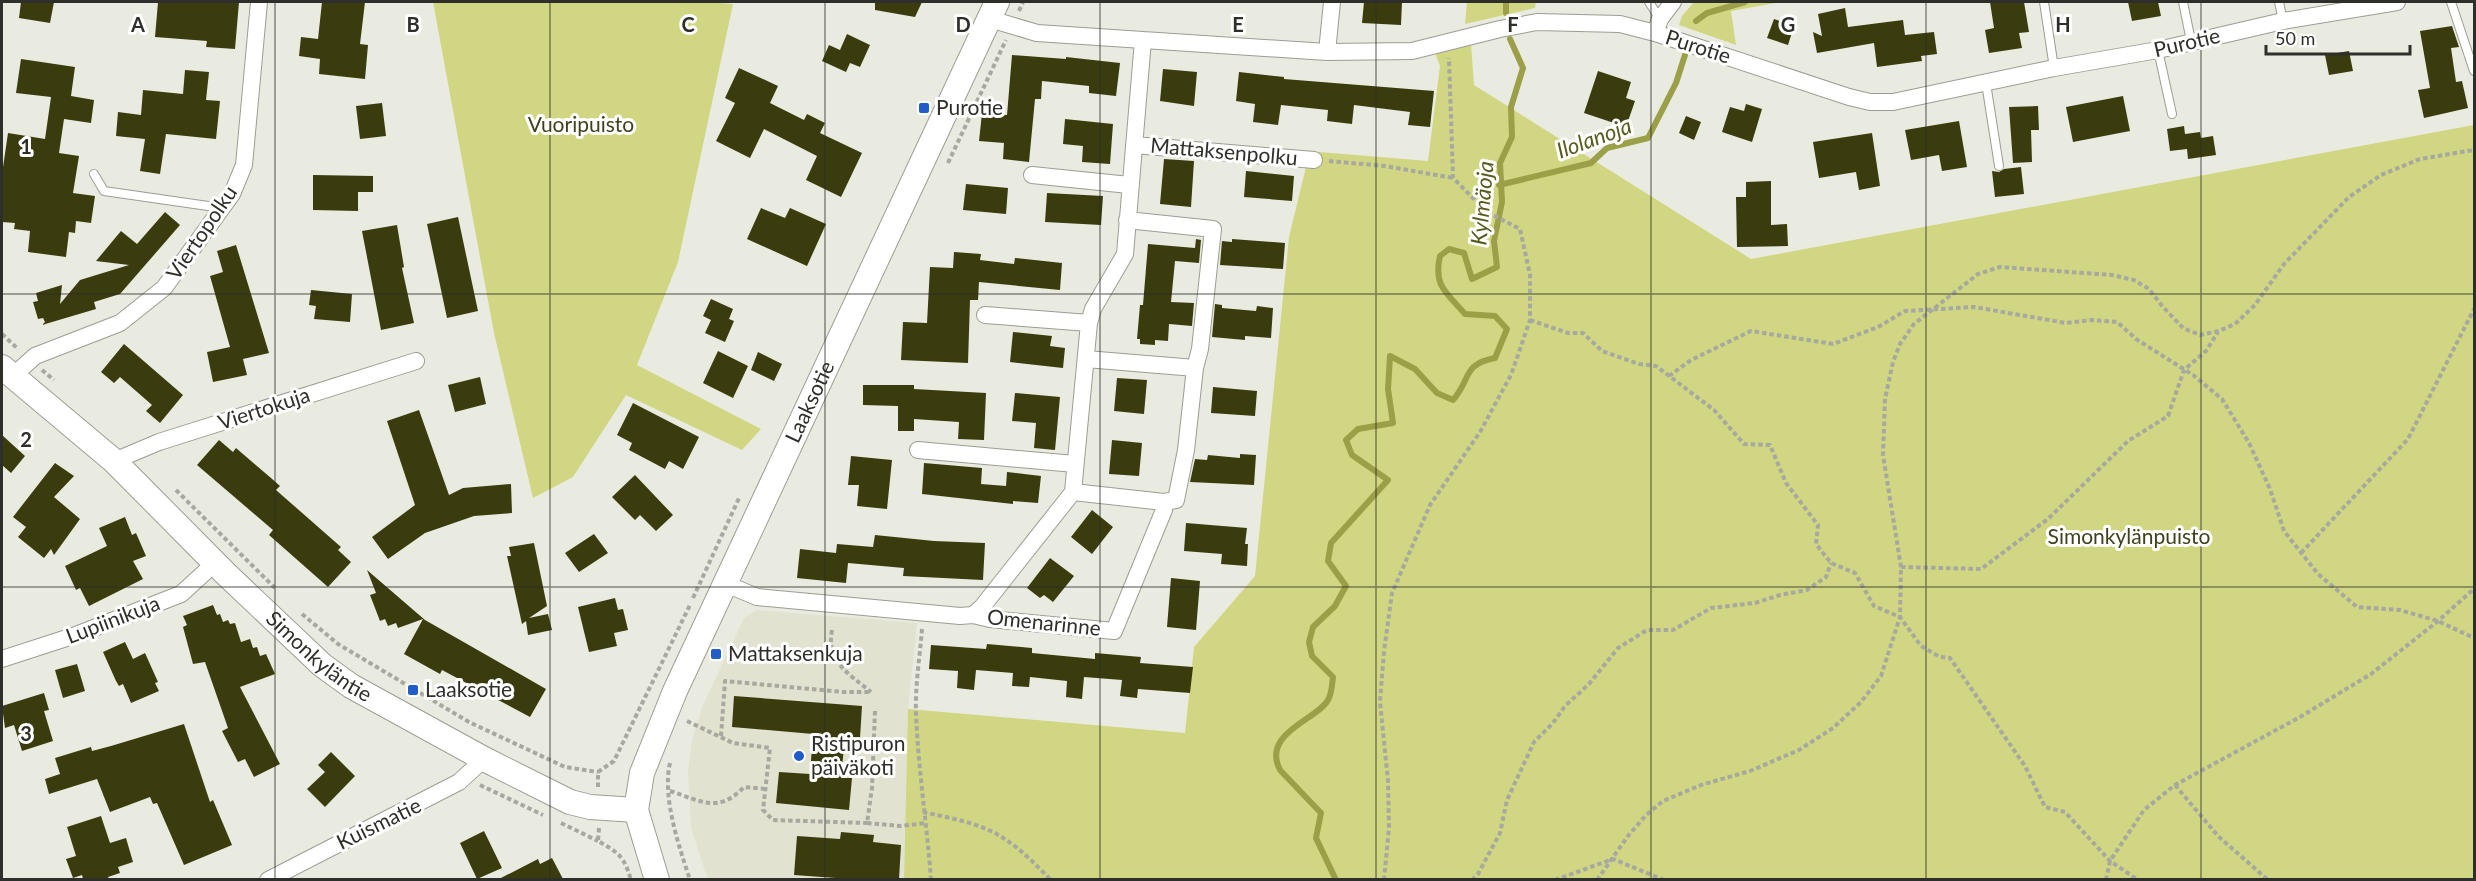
<svg xmlns="http://www.w3.org/2000/svg" width="2476" height="881" viewBox="0 0 2476 881" font-family="Lato,sans-serif">
	<style>
		.built { fill: #e1e3d0 }
		.green { fill: #d1d682 }
		.lines { fill: none; stroke-linecap: round; stroke-linejoin: round }
		.stream { stroke: #9b9f48; stroke-width: 6 }
		.building { fill: #3b3c0d }
		.lane-casing { stroke: #9c9d92; stroke-width: 10 }
		.street-casing { stroke: #9c9d92; stroke-width: 18 }
		.secondary-casing { stroke: #9c9d92; stroke-width: 26 }
		.path { stroke: #a7a89f; stroke-width: 4; stroke-dasharray: 4.5 3; stroke-linecap: butt }
		.lane { stroke: #fff; stroke-width: 8 }
		.street { stroke: #fff; stroke-width: 16 }
		.secondary { stroke: #fff; stroke-width: 24 }
		.grid { fill: none; stroke: #2e2e2a; stroke-width: 1.5; stroke-opacity: 0.55 }
		.poi-dot { fill: #215cc8; stroke: #fff; stroke-width: 2 }
		.labels { text-anchor: middle; stroke-width: 6; stroke-linejoin: round; paint-order: stroke }
		.street-label { font-size: 21px; fill: #2e2e2a; stroke: #fff }
		.poi-label { font-size: 21px; fill: #2e2e2a; stroke: #fff; text-anchor: start }
		.park-label { font-size: 21px; fill: #41421d; stroke: #fff }
		.water-label { font-size: 22px; font-style: italic; fill: #585b1b; stroke: #fff }
		.grid-label { font-size: 20px; text-anchor: middle; font-weight: bold; fill: #2e2e2a; stroke: #fff; stroke-width: 6; stroke-linejoin: round; paint-order: stroke }
	</style>
	<rect width="100%" height="100%" fill="#eaebe0"/>
	<path class="built" d="M757 610 917 623 908 709 904 879 708 880 691 828 688 769 692 741 702 707 744 618Z"/>
	<path class="green" d="M433 2H709L733 4 678 262 637 365 761 429 742 450 626 395 573 477 533 498 494 333Z
		M1467 2H1536L1535 8 1465 24Z
		M1694 2H1782L1731 11 1736 45 1679 25 1682 16Z
		M1471 44 1474 85 1751 259 2474 125V879L904 880 908 709 1185 733 1194 647 1255 576 1289 237 1306 167 1307 151 1428 161 1440 66 1435 53Z"/>
	<g class="lines">
		<path class="stream" d="M1506 2V13
			M1696 21 1707 13 1745 2
			M1499 185 1591 163 1607 148 1648 138 1676 83 1685 55
			M1336 880 1316 838 1321 813 1280 770C1261 733 1317 720 1328 700 1332 693 1332 684 1333 677L1312 656 1309 642 1313 627 1335 606 1346 586 1328 561 1331 543 1388 480 1352 455 1346 440 1358 429 1393 423 1388 389 1390 356 1415 369 1437 393 1453 400C1471 380 1462 364 1495 358L1507 329 1495 316 1465 314C1447 293 1433 286 1440 256L1449 249 1464 253 1472 279 1497 267 1494 241 1502 202 1500 163 1512 137 1511 107 1523 68 1510 39"/>
	</g>
	<path class="building" d="M21 2H54L50 23 19 18Z
		M158 2H239L235 49 206 47 207 41 155 37Z
		M322 2H365L360 44 368 45 365 79 319 74 320 59 299 56 301 37 318 39Z
		M875 2H922L915 17 875 10Z
		M1364 2H1402L1401 25 1362 23Z
		M1990 2H2024L2029 32 2019 33 2022 48 1989 53 1985 30 1994 28Z
		M2128 2H2158L2161 16 2132 21Z
		M1845 8 1848 27 1903 20 1905 35 1934 32 1937 54 1921 56 1922 61 1877 67 1874 43 1817 53 1813 32 1822 36 1818 14Z
		M1774 19 1794 26 1788 45 1767 38Z
		M2452 26 2459 47 2451 48 2456 82 2462 81 2468 108 2424 118 2418 90 2430 88 2420 31Z
		M847 34 870 45 860 67 850 63 846 72 822 61 829 45 840 50Z
		M2349 51 2353 71 2329 75 2325 55Z
		M1012 55 1066 59V57L1120 63 1116 96 1089 93V86L1042 81 1041 99H1035L1029 162 1003 159 1004 143 979 141 982 113 1007 115Z
		M21 59 75 67 71 96 94 100 91 123 64 119 59 153 79 156 73 193 95 196 91 223 76 221 75 233 69 232 66 257 28 252 30 231 14 229 15 223 2 222V174L8 133 45 139 51 97 16 93Z
		M739 68 778 86 770 103 804 120 807 114 825 123 820 133 862 153 841 197 806 180 817 156 764 129 750 158 716 141 735 103 725 98Z
		M1163 69 1197 72 1194 106 1160 101Z
		M185 70 209 72 206 100 220 101 216 139 166 134 160 174 140 171 145 139 116 136 118 112 141 115 143 90 183 94Z
		M1598 71 1631 82 1626 98 1635 101 1626 127 1584 113Z
		M1239 72 1284 77V79L1434 91 1430 127 1408 125 1410 112 1354 105 1352 124 1327 121 1328 110 1281 105 1278 125 1253 122 1255 104 1236 101Z
		M2123 96 2130 131 2073 142 2066 107Z
		M382 103 386 136 360 139 356 106Z
		M1746 104 1762 109 1752 142 1722 132 1730 107 1744 111Z
		M2038 106 2039 130H2031L2032 162 2013 163 2009 107Z
		M1686 116 1701 122 1694 140 1679 133Z
		M1065 119 1113 124 1110 164 1082 162 1083 146 1063 144Z
		M1959 121 1967 167 1942 171 1939 155 1911 160 1905 130Z
		M2184 126 2185 134 2200 132 2201 138 2213 136 2216 155 2188 159 2187 149 2170 151 2167 129Z
		M1872 133 1880 186 1859 190 1856 172 1819 178 1813 142Z
		M1164 159 1194 161 1191 207 1160 204Z
		M2021 167 2024 194 1995 197 1992 171 1999 172 2004 169Z
		M1246 171 1294 176 1292 201 1244 197Z
		M313 175 373 176V192H358V211L313 210Z
		M1771 181V225L1787 224 1788 246 1737 247 1736 197H1746V182Z
		M966 184 1008 188 1006 214 963 210Z
		M1047 193 1103 196 1101 225 1045 222Z
		M761 208 785 218 790 208 826 224 807 266 747 239Z
		M165 212 180 225 120 294 94 302 96 309 42 325 45 322 43 318 38 319 33 302 38 301 36 293 62 285 60 304 80 280 129 265 96 261 121 231 137 244Z
		M458 217 478 311 447 318 427 224Z
		M397 225 404 267 402 268 414 323 381 330 362 231Z
		M1196 239 1201 240 1199 263 1175 261 1171 302 1194 303 1192 326 1169 324 1168 341 1155 340V345L1140 344V339H1137L1140 305H1143L1148 244 1195 248Z
		M1232 239 1285 243 1283 269 1220 265 1222 241 1232 242Z
		M236 245 269 353 243 359 247 375 213 382 207 352 230 347 210 276 223 272 217 251Z
		M954 252 981 254 980 260 1014 264 1015 258 1062 263 1060 290 979 282 978 300H970L968 363 901 360 903 322 927 323 930 267 953 268Z
		M311 290 352 294 350 322 314 319 316 306 309 305Z
		M711 299 733 309 729 319 734 321 725 342 705 333 711 320 703 316Z
		M1215 304 1222 305V308L1256 311 1257 306 1273 308 1271 338 1245 336V340L1212 337Z
		M1013 332 1052 336 1050 346 1065 348 1063 368 1010 362Z
		M124 344 183 395 160 423 146 411 152 405 120 377 114 383 101 372Z
		M718 351 748 366 733 398 703 383Z
		M758 352 782 364 774 381 751 370Z
		M480 377 486 404 455 412 448 385Z
		M1117 378 1147 380 1144 414 1114 411Z
		M863 385H914V389L986 393 984 440 958 439 959 422 914 419V431H898V406L863 405Z
		M1213 387 1257 391 1255 416 1211 413Z
		M1015 393 1060 397 1055 450 1034 448 1036 423 1012 421Z
		M633 403 699 437 683 469 669 461 665 469 629 450 632 443 617 435Z
		M419 410 449 495 463 488 511 484 512 513 474 516 425 533 388 559 372 537 415 505 387 421Z
		M2 435 25 456 11 473 2 465Z
		M219 440 233 452 236 448 271 478 280 486 276 490 341 547 338 550 351 562 328 587 269 535 273 530 197 465Z
		M1112 440 1142 443 1139 476 1109 474Z
		M1240 454 1256 455 1254 485 1190 482 1195 459 1207 460 1208 455 1240 458Z
		M851 456 892 460 887 509 857 506 859 485H848Z
		M55 463 74 476 54 497 80 519 54 555 51 549 44 558 18 537 26 527 13 517Z
		M924 463 982 468 981 484 1006 486 1007 472 1041 476 1038 503 1013 501V504L922 494Z
		M635 475 673 515 656 531 640 515 635 520 612 497Z
		M1092 510 1113 527 1092 554 1071 537Z
		M125 517 132 535 136 533 146 556 133 561 143 579 89 606 80 588 76 590 65 566 107 546 99 528Z
		M1186 523 1247 528 1245 544H1248L1247 566 1221 564 1222 554 1184 551Z
		M594 534 608 553 579 572 565 553Z
		M875 535 934 541 985 543 983 580 903 576 904 568 848 563 846 583 797 578 800 549 836 553 837 544 873 547Z
		M534 543 547 606 529 618 548 614 552 630 528 635 526 621 522 624 507 556H511L509 547Z
		M1050 558 1074 576 1053 602 1044 595 1040 598 1027 588Z
		M367 570 425 620 546 689 530 717 442 670 440 674 404 654 423 619 398 628 396 623 388 626 385 619 380 621 370 595 376 593Z
		M1171 578 1200 581 1196 630 1167 627Z
		M615 598 618 610 623 609 628 630 614 633 617 646 589 652 578 607Z
		M213 605 217 615 220 614 223 622 228 620 230 624 235 623 241 642 250 639 253 648 257 647 260 656 266 654 275 674 240 687 280 764 254 777 245 759 238 762 222 731 228 728 205 662 193 664 183 627 187 625 183 616Z
		M125 642 133 659 145 653 158 682 155 683 159 691 131 703 123 684 119 686 116 681 103 652Z
		M987 644 1032 648V653L1095 659V653L1141 657 1140 663 1193 667 1190 693 1138 689 1137 698 1120 696 1122 680 1084 677 1082 699 1066 697 1067 681 1030 677 1029 687 1012 686 1013 673 976 670 974 690 957 688 958 671 929 669 931 645 986 649Z
		M77 664 85 691 63 698 55 670Z
		M44 693 49 710 44 711 53 741 22 751 14 725 5 728 2 706Z
		M734 696 862 706 860 738 845 737 841 778H852L849 810 776 803 779 772 810 774 813 734 732 727Z
		M184 724 210 802 213 800 232 845 184 865 157 803 153 804 150 797 110 812 97 779 49 794 45 779 60 774 55 758 91 747 92 751 111 746Z
		M331 752 355 776 325 807 307 789 325 772 318 765Z
		M101 816 110 843 126 838 133 862 118 867 120 873 108 877 109 879H83L82 875 73 878 66 859 76 856 67 827Z
		M484 831 502 868 477 879 460 843Z
		M841 832 874 835 873 842 901 845 899 879H849L794 875 797 836 840 839Z
		M552 858 563 879H499L538 859 540 864Z"/>
	<g class="lines">
		<g class="lane-casing">
			<path id="lane" d="M1649 2 1660 19
				M2044 2 2054 68
				M2183 2 2191 41
				M2279 2 2283 21
				M2451 2 2474 71
				M2158 50 2172 114
				M1986 83 1999 166
				M94 174 104 191 222 208"/>
		</g>
		<g class="street-casing">
			<path id="street" d="M990 19 1037 33 1327 52 1412 51 1500 29 1537 22 1620 24 1655 33 1849 97 1870 102H1893L2054 68 2158 50 2283 21 2397 2
				M1655 33 1660 19 1673 2
				M1327 52 1332 2
				M1134 145 1314 160
				M1032 175 1129 185
				M985 315 1089 323
				M1086 359 1195 368
				M12 377 35 356 120 323 164 288 232 194 244 165 259 2
				M918 450 1075 464
				M114 461 159 442 416 361
				M1073 492 1164 502 1176 500 1186 450 1195 368 1200 349 1213 229 1127 220
				M726 584 757 597 960 616 973 615 982 607 1073 492 1089 323 1093 309 1125 254 1143 40
				M973 615 990 619 1114 631 1164 510V502
				M2 659 76 635 181 594 215 563
				M268 880 459 782 484 759"/>
		</g>
		<g class="secondary-casing">
			<g id="secondary">
				<path id="s1" d="M2 367 114 461 226 574 322 665 351 686 484 759 570 802 590 807 636 810"/>
				<path id="s2" d="M657 880 636 810 642 773 675 691 997 2"/>
			</g>
		</g>
		<path class="path" d="M1019 11 1023 2
			M1329 161 1385 166 1453 178
			M948 163 1006 40
			M1530 320 1568 333H1583L1602 351 1639 364 1656 366 1714 410 1744 444 1770 445 1786 483 1818 525 1816 544 1831 563 1855 573 1874 606 1900 617 1921 646 1940 657 1950 658 2025 766 2045 807 2065 812 2110 861 2138 880
			M2 334 18 349
			M42 370 54 380
			M1669 376 1691 360 1751 331 1833 344 1878 327 1905 311 1974 307 2066 323 2092 320 2117 322 2136 339 2193 375 2222 399 2249 443 2270 489 2284 531 2318 574 2357 607 2400 610 2438 621 2474 638
			M176 490 275 588
			M2301 553 2408 439 2474 309
			M1901 567 1981 569 2048 519 2128 441 2168 416 2184 370 2206 351 2218 332
			M693 598 740 496
			M302 614 338 644 469 722 565 767 598 772
			M922 629C920 656 915 685 916 713 918 769 927 824 931 880
			M832 630C826 662 848 673 871 692
			M875 711 872 788 867 823 901 826 926 823
			M687 721 733 743 770 748 763 810 773 820 867 823
			M721 736 725 681 843 692H871
			M670 763C662 798 679 846 690 880
			M480 785 543 815
			M2175 785 2218 836 2268 880
			M598 787V772L614 761 690 605
			M670 791C701 801 718 814 744 787L766 789
			M923 812C949 818 977 822 1000 836 1019 847 1035 864 1051 880
			M561 823 598 841
			M599 828 598 841C619 853 624 856 631 880
			M1384 880 1389 828 1388 781 1380 702 1384 651 1392 593 1430 505 1480 432 1511 375 1530 320V275L1520 229 1487 212 1453 178 1449 58
			M1472 880 1478 874 1500 833 1507 800 1534 742 1553 723 1565 706 1589 684 1618 648 1647 630H1673L1711 608 1755 603 1780 595 1807 590 1826 577 1831 563
			M1555 880 1613 859 1664 880
			M1597 880 1628 836 1646 815 1663 801 1701 785 1750 771 1799 750 1833 728 1861 702 1881 676 1900 617 1901 567 1883 455 1885 399 1893 362 1900 344 1914 324 1978 274 2000 267 2112 275 2134 280 2149 289 2163 307 2183 328 2200 335 2219 331 2235 324 2255 305 2284 264 2349 197 2381 175 2420 159 2474 150
			M2106 880 2110 861 2144 810 2175 785 2300 717 2371 674 2438 621 2474 589"/>
		<use href="#lane" class="lane"/>
		<use href="#street" class="street"/>
		<use href="#secondary" class="secondary"/>
	</g>
	<path class="grid" d="M275 2V880M550 2V880M825 2V880M1100 2V880M1376 2V880M1651 2V880M1926 2V880M2201 2V880M2 294H2474M2 587H2474"/>
	<g class="poi-dot">
		<rect x="918" y="102" width="12" height="12" rx="3"/>
		<rect x="710" y="648" width="12" height="12" rx="3"/>
		<rect x="407" y="684" width="12" height="12" rx="3"/>
		<circle cx="799" cy="756" r="6"/>
	</g>
	<g class="labels">
		<g class="street-label">
			<text transform="translate(2187 43) rotate(-13)" y="7">Purotie</text>
			<text transform="translate(1698 47) rotate(18)" y="7">Purotie</text>
			<text transform="translate(1224 152) rotate(5)" y="7">Mattaksenpolku</text>
			<text transform="translate(202 233) rotate(-56)" y="7">Viertopolku</text>
			<text dy="7" stroke="none"><textPath href="#s2" startOffset="518">Laaksotie</textPath></text>
			<text transform="translate(264 409) rotate(-18)" y="7">Viertokuja</text>
			<text transform="translate(113 620) rotate(-21)" y="7">Lupiinikuja</text>
			<text transform="translate(1044 623) rotate(6)" y="7">Omenarinne</text>
			<text dy="7" stroke="none"><textPath href="#s1" startOffset="430">Simonkyläntie</textPath></text>
			<text transform="translate(379 824) rotate(-26)" y="7">Kuismatie</text>
		</g>
		<g class="poi-label">
			<text x="936" y="115">Purotie</text>
			<text x="728" y="661">Mattaksenkuja</text>
			<text x="425" y="697">Laaksotie</text>
			<text x="811" y="751">Ristipuron<tspan x="811" dy="24">päiväkoti</tspan></text>
		</g>
		<g class="park-label">
			<text x="581" y="132">Vuoripuisto</text>
			<text x="2129" y="544">Simonkylänpuisto</text>
		</g>
		<g class="water-label">
			<text transform="translate(1594 138) rotate(-20)" y="8">Ilolanoja</text>
			<text transform="translate(1482 203) rotate(-85)" y="8">Kylmäoja</text>
		</g>
	</g>
	<g class="grid-label">
		<text x="138" y="32">A</text>
		<text x="413" y="32">B</text>
		<text x="688" y="32">C</text>
		<text x="963" y="32">D</text>
		<text x="1238" y="32">E</text>
		<text x="1513" y="32">F</text>
		<text x="1788" y="32">G</text>
		<text x="2063" y="32">H</text>
		<text x="26" y="154">1</text>
		<text x="26" y="447">2</text>
		<text x="26" y="741">3</text>
	</g>
	<rect width="2476" height="881" fill="none" stroke="#2e2e2a" stroke-width="6"/>
	<path d="M2266 45v9h144v-9" fill="none" stroke="#2e2e2a" stroke-width="3"/>
	<text x="2275" y="45" font-size="18" fill="#2e2e2a" stroke="#ffffff" stroke-width="4.5" paint-order="stroke">50 m</text>
</svg>
